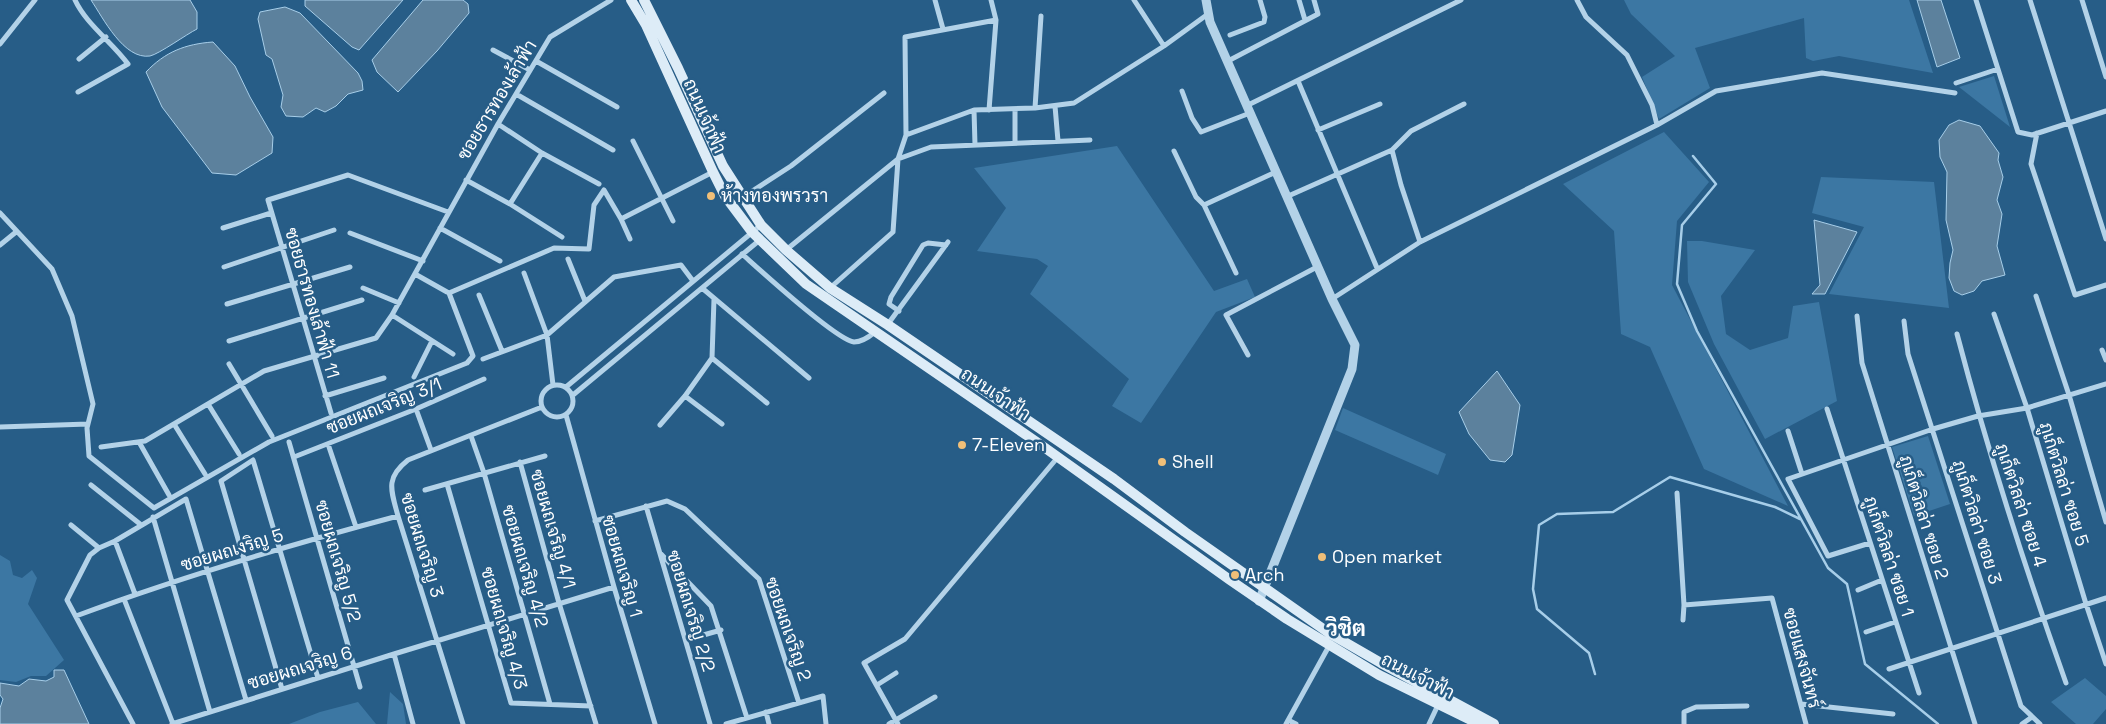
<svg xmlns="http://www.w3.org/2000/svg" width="2106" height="724" viewBox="0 0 2106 724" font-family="'Space Grotesk',Sarabun,sans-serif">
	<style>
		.green { fill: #3c77a3 }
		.water { fill: #5c819d; stroke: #a7cee9 }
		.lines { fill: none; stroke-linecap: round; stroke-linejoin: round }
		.stream { stroke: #a7cee9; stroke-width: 2.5 }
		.minor { stroke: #b3d2e8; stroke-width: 5 }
		.tertiary { stroke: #b3d2e8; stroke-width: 9 }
		.secondary { stroke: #ddecf7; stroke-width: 10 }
		.poi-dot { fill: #f0bf78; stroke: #275d87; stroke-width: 2 }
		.labels { text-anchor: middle; stroke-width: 5; stroke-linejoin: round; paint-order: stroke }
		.street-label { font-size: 18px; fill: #fff; stroke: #275d87 }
		.poi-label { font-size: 18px; fill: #fff; stroke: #275d87; text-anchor: start }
		.district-label { font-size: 22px; font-weight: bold; fill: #fff; stroke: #275d87 }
	</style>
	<rect width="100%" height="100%" fill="#275d87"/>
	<path class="green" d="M1624 0H1909L1933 73 1839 56 1813 61 1806 58 1804 18 1695 48 1710 88 1659 119 1642 77 1675 56 1631 14Z
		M1994 76 2010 127 1959 87Z
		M1664 132 1709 182 1677 221 1672 285 1788 506 1704 469 1650 347 1621 334 1614 231 1563 184Z
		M1117 146 1214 291 1247 279 1255 297 1216 312 1141 423 1112 406 1129 379 1030 294 1048 266 1037 259 977 251 1006 208 974 168Z
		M1821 177 1934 182 1949 308 1829 294 1864 227 1812 213Z
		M1687 241H1702L1755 250 1721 296 1726 334 1750 350 1788 338 1793 306 1819 302 1837 401 1765 439 1714 344 1688 282Z
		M1343 408 1446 454 1438 475 1335 430Z
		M1928 436 1950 504 1914 516 1892 447Z
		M0 555 10 561 13 575 22 578 32 570 37 578 28 604 64 660 46 676H31L16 682 0 680Z
		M2085 678 2106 696V709L2093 724H2076L2051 702Z
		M390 692 403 704 406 724H387Z
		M358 702 376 724H289L320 712Z"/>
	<path class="water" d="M91 0H190L197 12V29C187 34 159 54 150 56 124 60 103 18 91 0Z
		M305 0H403L359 50 352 47 305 6Z
		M423 0H463L468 4 469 13 437 51 398 92 377 72 372 60Z
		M1917 0H1941L1960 58 1937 67Z
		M285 7 300 13 358 73 362 81 363 90 348 94 336 106 325 112 316 108 303 117 286 116 281 107 283 95 272 59 266 55 258 19 260 12Z
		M213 42 235 66 250 97 273 137 272 153 236 175 212 173 162 107 146 72C165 52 185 44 213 42Z
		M1959 120 1980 126 1999 153 1998 160 2003 177 1997 200 2002 214 1997 246 2005 275 1982 281 1974 291 1962 295 1954 291 1949 278 1950 263 1953 250 1946 220 1947 172 1940 157 1939 140 1949 125Z
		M1814 220 1857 232 1825 294H1812L1820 285Z
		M1497 371 1520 405 1512 455 1505 462 1490 460 1469 434 1459 412Z
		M54 670H64L89 724H0V708L3 699 0 695V683L19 686 29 679 46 681 54 677Z"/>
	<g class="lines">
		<path class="stream" d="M1693 156 1716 184 1682 225 1677 284 1697 331 1828 568 1847 584 1865 664 1938 724
			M1595 674 1589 653 1537 609 1533 589 1539 525 1557 514 1613 512 1670 477 1775 507 1800 519"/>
		<path class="minor" d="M75 0C86 24 112 42 128 64L78 92
			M935 0 943 29
			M1134 0 1164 46
			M1299 0 1305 20
			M1577 0 1586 17 1627 55 1652 105 1657 125
			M1976 0 2018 132 2032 135 2106 111
			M2030 0 2106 239
			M2082 0 2106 77
			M1230 35 1264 22 1265 17 1260 0
			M0 44 35 0
			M493 50 530 70
			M79 59 106 37
			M536 61 617 107
			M1228 61 1318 14 1314 0
			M1298 81 1377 268
			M1956 83 1998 69
			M1182 91 1192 118 1201 132 1250 113
			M516 94 613 150
			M1248 105 1461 0
			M1055 106 1058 141
			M1035 108 1041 16
			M1015 109V143
			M974 110 975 145
			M989 110 996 20 991 0
			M498 124 542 153 599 184
			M1318 130 1380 104
			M2037 133 2031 164 2075 295 2106 285
			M906 135 974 110 1035 108 1074 103 1164 46 1208 14
			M633 141 673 221
			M1392 150 1401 185 1420 242
			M1174 151 1196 197 1204 205 1236 273
			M466 180 510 204 562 237
			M743 197 791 166 884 93
			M1286 197 1392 150 1411 131 1464 104
			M510 204 542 153
			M1204 205 1276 172
			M0 213 52 269 72 316 93 404 87 428 89 456 154 508 269 442 467 363 473 356 449 293 554 248 589 249 594 205 604 190 621 219 630 239
			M621 219 713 172
			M223 228 271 213
			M440 228 500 261
			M350 233 423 261
			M0 245 16 232
			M786 250 898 159 931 147 1090 140
			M742 254C760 270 836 340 854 342 862 342 869 337 875 332
			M568 259 585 301
			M224 267 334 230
			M524 273 547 335 553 385
			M415 274 447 292
			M363 288 399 303
			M702 288 809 378
			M830 288 893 232 898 159 906 135 905 37 996 20
			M479 295 502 351
			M2036 296 2069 395 2106 522
			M1332 299 1420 242 1657 125 1716 91 1822 73 1955 93
			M227 304 350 267
			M899 311 889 304 891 297 923 245 928 243 946 245
			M1994 314 2027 408 2086 604 2106 664
			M392 315 453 354
			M1857 316 1862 363 1975 724
			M1904 321 1908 354 2021 706 2040 724
			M888 324 948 242
			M1957 334C1988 452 2025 568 2066 683
			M229 341 362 300
			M2102 350 2106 360
			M1248 355 1226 315 1317 267
			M712 358 767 403
			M483 359 547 335 614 277 681 265 693 281
			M229 364 272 436
			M414 377 432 341
			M541 401a16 16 0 1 1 32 0a16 16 0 1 1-32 0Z
			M566 387 761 225
			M573 395 761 239
			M325 396 384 378
			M685 396 722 424
			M208 404 239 454
			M416 409 431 450
			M1827 409 1919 693
			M331 413 268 200 348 175 448 212
			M566 415 614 587 655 724
			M174 424 205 474
			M660 425 685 396 712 358 714 299
			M0 427 88 424
			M1788 431 1802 474
			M471 436 484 473 550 704
			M139 442 169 495
			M289 442 360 687
			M328 444 356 527
			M101 447 145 441 264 371 376 338 392 315 498 124 550 37 611 0
			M294 457 416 409 484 379
			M520 462 559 603 596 724
			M447 484 511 703 591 706
			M91 485 140 524
			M425 490 545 456
			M1677 493 1684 605 1683 620
			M646 506 710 724
			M153 517 210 712
			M595 521 667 501 685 509 759 579 799 703
			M71 525 99 548
			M115 541 135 594
			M1870 543 1828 556 1788 479 1933 429 1978 416 2027 408 2106 384
			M661 554 711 606 747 718
			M1858 590 1882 580
			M124 599 173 724
			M1684 605 1772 598 1806 724
			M76 616C181 577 289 545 398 516
			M1866 632 1895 622
			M686 640 721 630
			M394 654 413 724
			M1889 669 2106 598
			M877 685 896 673
			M282 689 221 481 253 460 318 678
			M1801 704 1893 714
			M766 712 769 724
			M1288 720 1296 724
			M133 724 67 600 90 555 99 548 115 541 186 499 246 700
			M172 724 394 654 614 587
			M463 724 398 516C391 490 385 478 408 460L542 407
			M726 724 823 696 826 724
			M889 724 935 697
			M898 724 864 663 905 639 1058 457
			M1286 724 1329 646
			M1429 724 1438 705
			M1684 724V712L1696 707 1747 706
			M2022 724 2032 717"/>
		<path class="tertiary" d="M1206 0 1210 22 1332 299 1355 345 1352 369 1259 601"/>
		<path class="secondary" d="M631 0 646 25 713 172 725 196 752 232 806 284 1041 445 1230 580 1287 619 1379 675 1479 724
			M644 0 678 68 723 166 761 225 786 250 830 288 888 325 1114 479 1185 532 1329 633 1381 663 1494 724"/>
	</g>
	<g class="poi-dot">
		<circle cx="711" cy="196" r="5"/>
		<circle cx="962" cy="445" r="5"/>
		<circle cx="1162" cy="462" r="5"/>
		<circle cx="1322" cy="557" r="5"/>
		<circle cx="1235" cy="575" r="5"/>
	</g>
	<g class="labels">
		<g class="street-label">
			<text transform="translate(497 100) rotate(-59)" y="6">ซอยธารทองเล้าฟ้า</text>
			<text transform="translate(705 116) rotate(66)" y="6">ถนนเจ้าฟ้า</text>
			<text transform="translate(312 303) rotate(74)" y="6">ซอยธารทองเล้าฟ้า 11</text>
			<text transform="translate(996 394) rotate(34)" y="6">ถนนเจ้าฟ้า</text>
			<text transform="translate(384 406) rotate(-22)" y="6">ซอยผถเจริญ 3/1</text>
			<text transform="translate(2064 484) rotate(73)" y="6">ภูเก็ตวิลล่า ซอย 5</text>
			<text transform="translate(2021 505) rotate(72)" y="6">ภูเก็ตวิลล่า ซอย 4</text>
			<text transform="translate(1924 517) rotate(73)" y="6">ภูเก็ตวิลล่า ซอย 2</text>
			<text transform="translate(1977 522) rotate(73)" y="6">ภูเก็ตวิลล่า ซอย 3</text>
			<text transform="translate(553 529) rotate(74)" y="6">ซอยผถเจริญ 4/1</text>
			<text transform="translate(422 545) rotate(73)" y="6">ซอยผถเจริญ 3</text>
			<text transform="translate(232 550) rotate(-17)" y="6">ซอยผถเงริญ 5</text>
			<text transform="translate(1889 556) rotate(72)" y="6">ภูเก็ตวิลล่า ซอย 1</text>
			<text transform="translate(338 561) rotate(74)" y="6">ซอยผถเจริญ 5/2</text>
			<text transform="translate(525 566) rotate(74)" y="6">ซอยผถเจริญ 4/2</text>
			<text transform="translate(622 566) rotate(74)" y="6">ซอยผถเจริญ 1</text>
			<text transform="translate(691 611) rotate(73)" y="6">ซอยผถเจริญ 2/2</text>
			<text transform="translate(504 628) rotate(74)" y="6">ซอยผถเจริญ 4/3</text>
			<text transform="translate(788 629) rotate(71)" y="6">ซอยผถเจริญ 2</text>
			<text transform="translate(1802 658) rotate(75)" y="6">ซอยแสงจันทร์</text>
			<text transform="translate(300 668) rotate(-17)" y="6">ซอยผถเจริญ 6</text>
			<text transform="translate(1418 676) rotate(27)" y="6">ถนนเจ้าฟ้า</text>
		</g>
		<g class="poi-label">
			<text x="721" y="202">ห้างทองพรวรา</text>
			<text x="972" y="451">7-Eleven</text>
			<text x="1172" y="468">Shell</text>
			<text x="1332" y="563">Open market</text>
			<text x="1245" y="581">Arch</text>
		</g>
		<g class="district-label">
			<text x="1346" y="636">วิชิต</text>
		</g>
	</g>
</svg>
